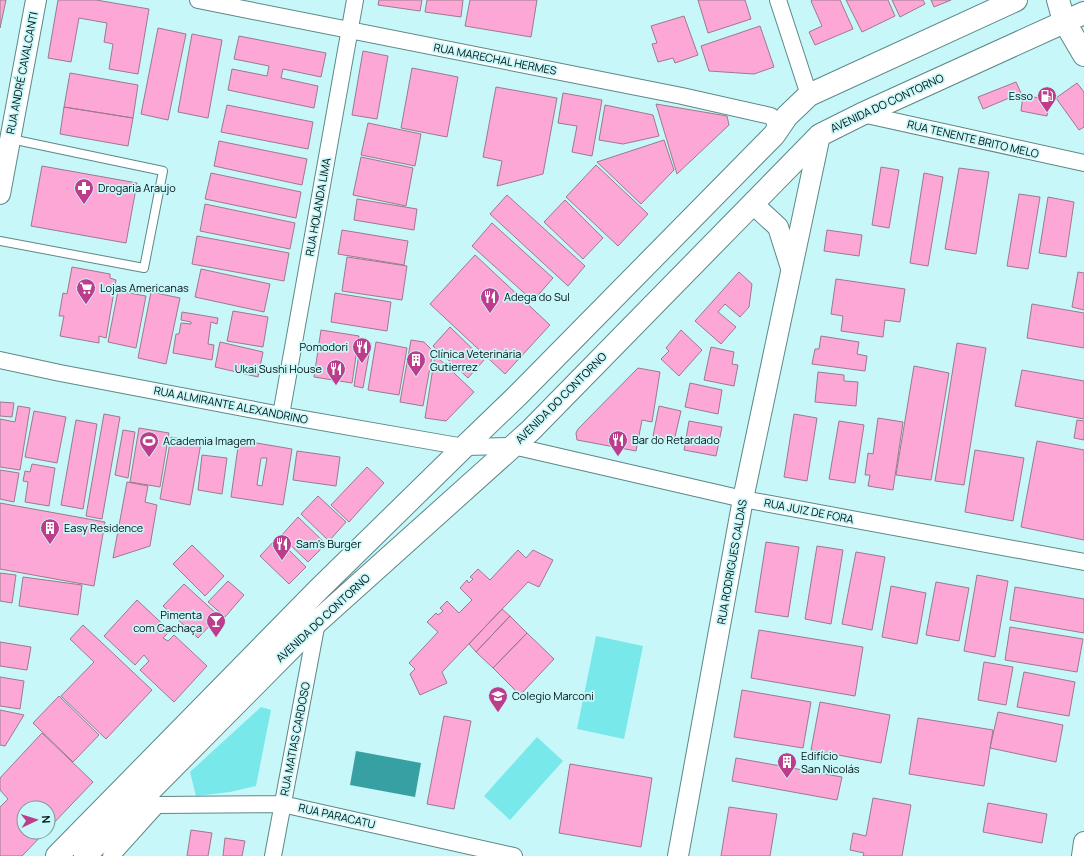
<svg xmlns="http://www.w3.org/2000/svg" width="1084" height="856" viewBox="0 0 1084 856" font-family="Manrope,sans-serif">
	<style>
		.green { fill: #79e8eb }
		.water { fill: #37a0a3 }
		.building { fill: #fda7d6; stroke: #9c7a8b; fill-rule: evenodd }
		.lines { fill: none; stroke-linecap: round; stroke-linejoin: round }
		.service-casing { stroke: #5c8889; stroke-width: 10 }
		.minor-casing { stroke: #5c8889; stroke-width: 18 }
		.tertiary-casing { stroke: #5c8889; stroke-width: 22 }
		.primary-casing { stroke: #5c8889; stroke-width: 24 }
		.service { stroke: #fff; stroke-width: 8 }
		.minor { stroke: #fff; stroke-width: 16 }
		.tertiary { stroke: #fff; stroke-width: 20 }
		.primary { stroke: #fff; stroke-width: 22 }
		.labels { text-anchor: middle; stroke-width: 3.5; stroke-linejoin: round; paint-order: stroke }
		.street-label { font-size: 11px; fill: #011011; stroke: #c7f7f8 }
		.poi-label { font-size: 11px; fill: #011011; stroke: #c7f7f8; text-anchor: start }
	</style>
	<rect width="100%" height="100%" fill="#c7f7f8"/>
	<path class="green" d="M596 636 643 646 624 739 577 729Z
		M261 707 271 710 256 786 230 792 196 796 190 772Z
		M537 737 563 761 510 820 484 796Z"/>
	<path class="water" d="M356 751 421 763 415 797 350 785Z"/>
	<path class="building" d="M0 0H6L0 28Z
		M58 0H96L149 9 138 74 109 69 113 44 104 42 107 23 79 18 71 62 48 58Z
		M379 0H422L420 11 378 5Z
		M427 0H463L461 17 425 12Z
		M470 0H537L531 37 465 26Z
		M698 0H745L751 19 708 33Z
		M812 0H840L853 29 815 45 809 32 822 26 811 1Z
		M846 0H888L895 16 862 32Z
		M892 0H923L925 4 900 17Z
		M931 0H951L934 7Z
		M684 16 698 55 675 63 673 58 658 62 652 44 657 43 651 26Z
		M760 26 774 67 754 74 709 71 701 46Z
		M158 28 186 34 168 120 141 114Z
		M192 34 222 40 208 118 178 112Z
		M239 36 326 53 321 77 283 69 281 78 318 86 314 108 228 90 232 69 267 76 269 66 234 59Z
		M363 51 388 56 377 119 352 115Z
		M412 68 458 77 447 137 401 128Z
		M70 73 138 85 133 118 64 107Z
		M1016 82 1021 93 983 109 978 97Z
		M1077 83 1084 92V127L1079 130 1056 98Z
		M496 87 557 98 543 174 497 186 502 161 483 157Z
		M563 93 602 100 592 156 572 152 577 126 558 123Z
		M1023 95 1050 100 1047 116 1021 111Z
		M656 104 727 116 729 125 677 174Z
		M227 105 313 122 308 149 221 132Z
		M605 105 653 115 659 136 623 144 599 140Z
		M64 107 133 118 128 146 60 134Z
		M368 123 421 134 415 166 361 155Z
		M664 140 674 170 641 204 597 162Z
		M219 141 307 159 302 185 214 166Z
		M361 157 413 168 406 206 353 195Z
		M596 165 648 214 618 246 566 197Z
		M42 166 137 183 126 243 31 226Z
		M881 167 899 170 889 228 872 225Z
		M959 168 989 172 976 254 945 249Z
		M211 173 301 192 296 218 205 199Z
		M924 173 943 177 928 266 910 263Z
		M1019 194 1040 197 1028 269 1007 266Z
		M507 195 585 266 568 286 490 214Z
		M1048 197 1074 202 1066 257 1039 253Z
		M357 199 417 209 414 230 354 220Z
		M565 200 603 238 583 259 544 222Z
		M205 204 295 223 290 249 200 231Z
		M492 223 553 278 533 301 472 246Z
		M342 230 408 241 404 265 338 254Z
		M827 230 862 235 859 256 824 251Z
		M197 236 289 253 284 281 192 264Z
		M475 255 550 325 505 374 430 304Z
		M347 257 407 266 402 300 342 291Z
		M72 267 110 274V278L116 280 106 338 99 336V343L60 336 64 316H59L63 293 67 294Z
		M201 269 270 284 264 312 195 297Z
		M739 272 752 284 749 307 740 317 725 304 718 312 736 327 721 344 695 321Z
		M1078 272 1084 273V310L1072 307Z
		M836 279 905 289 900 322 885 320 883 337 841 331 843 316 831 314Z
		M118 291 146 296 136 348 108 342Z
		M151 292 180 298 166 364 138 358Z
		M335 293 391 302 387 331 331 322Z
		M1032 304 1084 313V348L1027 338Z
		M233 311 268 317 263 347 227 341Z
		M182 312 218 318 217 324 211 322 208 344 214 345 212 360 173 353 176 334H179L181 323 191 324V322L181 320Z
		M450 327 484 360 468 378 433 346Z
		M321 330 359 336 352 383 314 377Z
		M681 330 702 350 679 376 661 359 669 351 666 348Z
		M821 336 859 342 857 354 867 356 865 371 812 364 815 349H819Z
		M411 340 424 342 433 351 423 406 400 402Z
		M361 341 371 343 363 388 354 386Z
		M220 342 263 352 258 377 215 367Z
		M376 342 407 348 399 395 368 390Z
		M957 343 986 348 964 485 935 481Z
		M711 347 734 352 732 364 738 365 734 386 704 380Z
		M435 355 474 392 446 421 425 418Z
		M914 366 949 373 931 480 896 475Z
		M638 368 660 372 652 422 642 420 636 451 577 440 576 433 578 429Z
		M1022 370 1084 381V419L1015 406Z
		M818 372 844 375V381L858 382 856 406 815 402Z
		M690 383 722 390 718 414 685 407Z
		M0 402 14 403 12 417 0 416Z
		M18 406 30 408 20 470 0 467V419L15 422Z
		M659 406 681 411 674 441 653 436Z
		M34 411 66 417 57 463 25 457Z
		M104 414 120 417 102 519 86 516Z
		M794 414 817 418 807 481 784 477Z
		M878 418 903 422 893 490 868 486 870 475H865L868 453 873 454Z
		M76 420 97 424 83 509 61 505Z
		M1077 420 1084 421V440L1074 438Z
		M689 421 722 427 716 456 684 450Z
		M839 421 864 425 855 483 829 479Z
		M139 428 169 433 160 487 130 482Z
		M123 430 135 432 128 478 115 475Z
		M171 437 201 443 190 505 160 499Z
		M239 440 292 449 283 505 231 497ZM261 458H267L262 486 257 485Z
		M1037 441 1084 450V540L1021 527Z
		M975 450 1024 458 1013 521 965 512Z
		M297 451 340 457 336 486 293 480Z
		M202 455 227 458 222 494 198 490Z
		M32 464 55 468 49 506 25 502 28 482 23 481 25 471 30 472Z
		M367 467 384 483 349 522 331 505Z
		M0 470 19 473 14 502 0 499Z
		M127 482 148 486 145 502 157 505 150 546 113 558Z
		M318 496 346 522 329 541 301 514Z
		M0 503 105 522 94 586 0 569Z
		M298 517 326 544 308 562 281 536Z
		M277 538 306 567 289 584 260 556Z
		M766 542 799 547 788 617 755 612Z
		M192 545 224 576 205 596 173 564Z
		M817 546 843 550 831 624 805 619Z
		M518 550 526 558 533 550 553 560 539 587 528 582 442 672 447 683 420 695 410 674 415 669 409 663 438 632 427 622 436 613 438 615 443 611 440 608 447 601 459 613 472 600 460 588 467 580 469 583 473 579 470 577 478 569 490 580Z
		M856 552 885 557 872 630 842 624Z
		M0 573 16 575 12 603 0 601Z
		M977 575 1008 581 995 657 964 651Z
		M23 577 82 585 78 615 19 606Z
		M228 581 244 595 225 617 208 602Z
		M936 582 969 588 959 641 926 635Z
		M184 584 219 616 198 638 163 606Z
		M891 586 926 593 917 644 882 637Z
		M1015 587 1084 599V633L1010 620Z
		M137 600 170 631 163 638 168 641 174 635 207 666 174 702 140 670 149 661 144 655 135 665 104 636Z
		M502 609 510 616 476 652 469 644Z
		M510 616 527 633 493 668 476 652Z
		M83 625 152 690 106 739 61 696 94 662 70 639Z
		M1010 627 1083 639 1077 672 1005 660Z
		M759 630 863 647 855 696 751 678Z
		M527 633 554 659 520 695 493 668Z
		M0 642 31 647 27 670 0 666Z
		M984 662 1013 667 1006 705 978 700Z
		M1024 672 1075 682 1069 716 1017 707Z
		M0 677 24 681 20 709 0 706Z
		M742 690 811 702 803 748 734 737Z
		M59 696 99 735 73 762 33 723Z
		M820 702 890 715 881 763 811 750Z
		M0 710 24 715 5 746 0 745Z
		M998 712 1063 725 1056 762 990 748Z
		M444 716 471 721 454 809 427 804Z
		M918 718 993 730 984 786 909 774Z
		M42 733 93 782 48 829V808H24V832H45L22 856H0V807L8 799 0 790V778Z
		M736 758 842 777 837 800 732 781Z
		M570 764 652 778 641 847 559 833Z
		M873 798 911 805 902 856H863L864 853 850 850 853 833 866 836Z
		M988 803 1047 814 1042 843 983 832Z
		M729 807 777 814 770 856H721Z
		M191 830 212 833 208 856H187Z
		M225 838 245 841 242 856H223Z"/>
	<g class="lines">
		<g class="service-casing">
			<path id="service" d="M0 241 144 268 163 171 11 139"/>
		</g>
		<g class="minor-casing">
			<path id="minor" d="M198 0 682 96 771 116C776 123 778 127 774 135
				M778 0 809 95
				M862 114 1084 163
				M0 360 60 373 281 415 464 447 513 446 743 499 1084 562
				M281 415 355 0
				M111 856 157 805 282 804 514 856
				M273 856 317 622"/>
		</g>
		<g class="tertiary-casing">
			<path id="tertiary" d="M0 194 36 0
				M753 204 778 227 791 268
				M678 856 743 499 820 135
				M1082 856 1084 842"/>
		</g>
		<g class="primary-casing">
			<path id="primary" d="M1058 0 1064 21 1084 55
				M57 856 318 590 464 447 519 394 774 135 787 116 809 95 1016 0
				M85 856 317 622 531 430 820 135 862 114 1084 13"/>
		</g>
		<use href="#service" class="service"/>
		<use href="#minor" class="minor"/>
		<use href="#tertiary" class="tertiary"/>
		<use href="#primary" class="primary"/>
	</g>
	<defs>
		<g id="fuel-pin" transform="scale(1)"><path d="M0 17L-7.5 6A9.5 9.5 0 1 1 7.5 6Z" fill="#bb3d8c" stroke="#c7f7f8"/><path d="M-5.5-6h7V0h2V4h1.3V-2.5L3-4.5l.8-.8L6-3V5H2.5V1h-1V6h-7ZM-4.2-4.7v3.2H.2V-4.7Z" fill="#fff"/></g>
		<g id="pharmacy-pin" transform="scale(1)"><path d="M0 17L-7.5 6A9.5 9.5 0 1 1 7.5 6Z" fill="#bb3d8c" stroke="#c7f7f8"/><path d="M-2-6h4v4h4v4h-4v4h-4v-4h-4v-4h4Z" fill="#fff"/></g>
		<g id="supermarket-pin" transform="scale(1)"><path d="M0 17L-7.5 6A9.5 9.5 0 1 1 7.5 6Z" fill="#bb3d8c" stroke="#c7f7f8"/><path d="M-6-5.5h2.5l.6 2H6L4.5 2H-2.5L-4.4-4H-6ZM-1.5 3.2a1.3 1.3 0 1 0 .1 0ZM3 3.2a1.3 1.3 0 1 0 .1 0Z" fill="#fff"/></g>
		<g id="restaurant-pin" transform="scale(1)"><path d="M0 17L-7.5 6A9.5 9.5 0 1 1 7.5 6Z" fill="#bb3d8c" stroke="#c7f7f8"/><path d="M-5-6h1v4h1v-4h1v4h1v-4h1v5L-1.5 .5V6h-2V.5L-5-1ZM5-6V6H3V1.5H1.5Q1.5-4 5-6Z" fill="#fff"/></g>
		<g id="building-pin" transform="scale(1)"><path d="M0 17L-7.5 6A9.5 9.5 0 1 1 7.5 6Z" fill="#bb3d8c" stroke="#c7f7f8"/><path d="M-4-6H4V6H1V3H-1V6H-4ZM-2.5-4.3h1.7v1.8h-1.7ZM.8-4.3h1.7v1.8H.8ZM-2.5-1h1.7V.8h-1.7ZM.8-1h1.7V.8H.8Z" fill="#fff"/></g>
		<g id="stadium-pin" transform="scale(1)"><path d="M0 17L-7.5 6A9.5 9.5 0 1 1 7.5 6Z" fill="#bb3d8c" stroke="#c7f7f8"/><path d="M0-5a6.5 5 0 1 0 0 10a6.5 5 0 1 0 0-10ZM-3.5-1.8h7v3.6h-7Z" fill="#fff"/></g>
		<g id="bar-pin" transform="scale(1)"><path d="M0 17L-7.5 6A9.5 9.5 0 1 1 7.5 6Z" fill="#bb3d8c" stroke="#c7f7f8"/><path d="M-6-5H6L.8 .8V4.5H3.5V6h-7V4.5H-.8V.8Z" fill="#fff"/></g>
		<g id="school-pin" transform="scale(1)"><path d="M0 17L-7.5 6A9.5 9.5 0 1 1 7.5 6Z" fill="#bb3d8c" stroke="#c7f7f8"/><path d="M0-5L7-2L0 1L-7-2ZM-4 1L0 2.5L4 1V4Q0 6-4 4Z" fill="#fff"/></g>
	</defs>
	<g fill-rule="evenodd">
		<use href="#fuel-pin" x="1047" y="96"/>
		<use href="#pharmacy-pin" x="84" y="188"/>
		<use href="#supermarket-pin" x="86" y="288"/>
		<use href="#restaurant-pin" x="490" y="297"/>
		<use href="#restaurant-pin" x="362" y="347"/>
		<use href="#building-pin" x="416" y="360"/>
		<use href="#restaurant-pin" x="336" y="369"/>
		<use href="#restaurant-pin" x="618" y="440"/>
		<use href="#stadium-pin" x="149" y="441"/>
		<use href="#building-pin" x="50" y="528"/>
		<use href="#restaurant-pin" x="282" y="544"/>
		<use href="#bar-pin" x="216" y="621"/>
		<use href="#school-pin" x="498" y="696"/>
		<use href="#building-pin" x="787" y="762"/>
	</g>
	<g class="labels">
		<g class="street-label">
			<text transform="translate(495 59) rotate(11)" y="4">RUA MARECHAL HERMES</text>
			<text transform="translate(22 73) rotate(-79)" y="4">RUA ANDRÉ CAVALCANTI</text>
			<text transform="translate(887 103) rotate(-25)" y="4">AVENIDA DO CONTORNO</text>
			<text transform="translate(973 139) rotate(13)" y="4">RUA TENENTE BRITO MELO</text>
			<text transform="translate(318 207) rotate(-80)" y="4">RUA HOLANDA LIMA</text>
			<text transform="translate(561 398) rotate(-45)" y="4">AVENIDA DO CONTORNO</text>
			<text transform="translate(231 405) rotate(11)" y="4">RUA ALMIRANTE ALEXANDRINO</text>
			<text transform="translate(809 511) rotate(11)" y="4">RUA JUIZ DE FORA</text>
			<text transform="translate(732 562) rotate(-80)" y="4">RUA RODRIGUES CALDAS</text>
			<text transform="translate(323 618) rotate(-43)" y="4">AVENIDA DO CONTORNO</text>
			<text transform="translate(295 739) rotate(-79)" y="4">RUA MATIAS CARDOSO</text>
			<text transform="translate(337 816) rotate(13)" y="4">RUA PARACATU</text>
		</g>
		<g class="poi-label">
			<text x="1033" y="100" text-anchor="end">Esso</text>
			<text x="98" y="192">Drogaria Araujo</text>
			<text x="100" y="292">Lojas Americanas</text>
			<text x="504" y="301">Adega do Sul</text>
			<text x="348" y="351" text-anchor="end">Pomodori</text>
			<text x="430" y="358">Clínica Veterinária<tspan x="430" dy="13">Gutierrez</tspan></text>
			<text x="322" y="373" text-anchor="end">Ukai Sushi House</text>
			<text x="632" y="444">Bar do Retardado</text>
			<text x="163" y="445">Academia Imagem</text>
			<text x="64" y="532">Easy Residence</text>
			<text x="296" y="548">Sam's Burger</text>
			<text x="202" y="619" text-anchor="end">Pimenta<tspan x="202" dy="13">com Cachaça</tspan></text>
			<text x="512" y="700">Colegio Marconi</text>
			<text x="801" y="760">Edifício<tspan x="801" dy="13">San Nicolás</tspan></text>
		</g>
	</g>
	<g transform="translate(36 820) rotate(86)"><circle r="19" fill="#c7f7f8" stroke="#789b9c"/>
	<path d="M0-3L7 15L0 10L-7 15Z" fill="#bb3d8c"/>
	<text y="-6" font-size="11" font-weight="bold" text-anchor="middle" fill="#011011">N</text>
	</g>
</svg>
